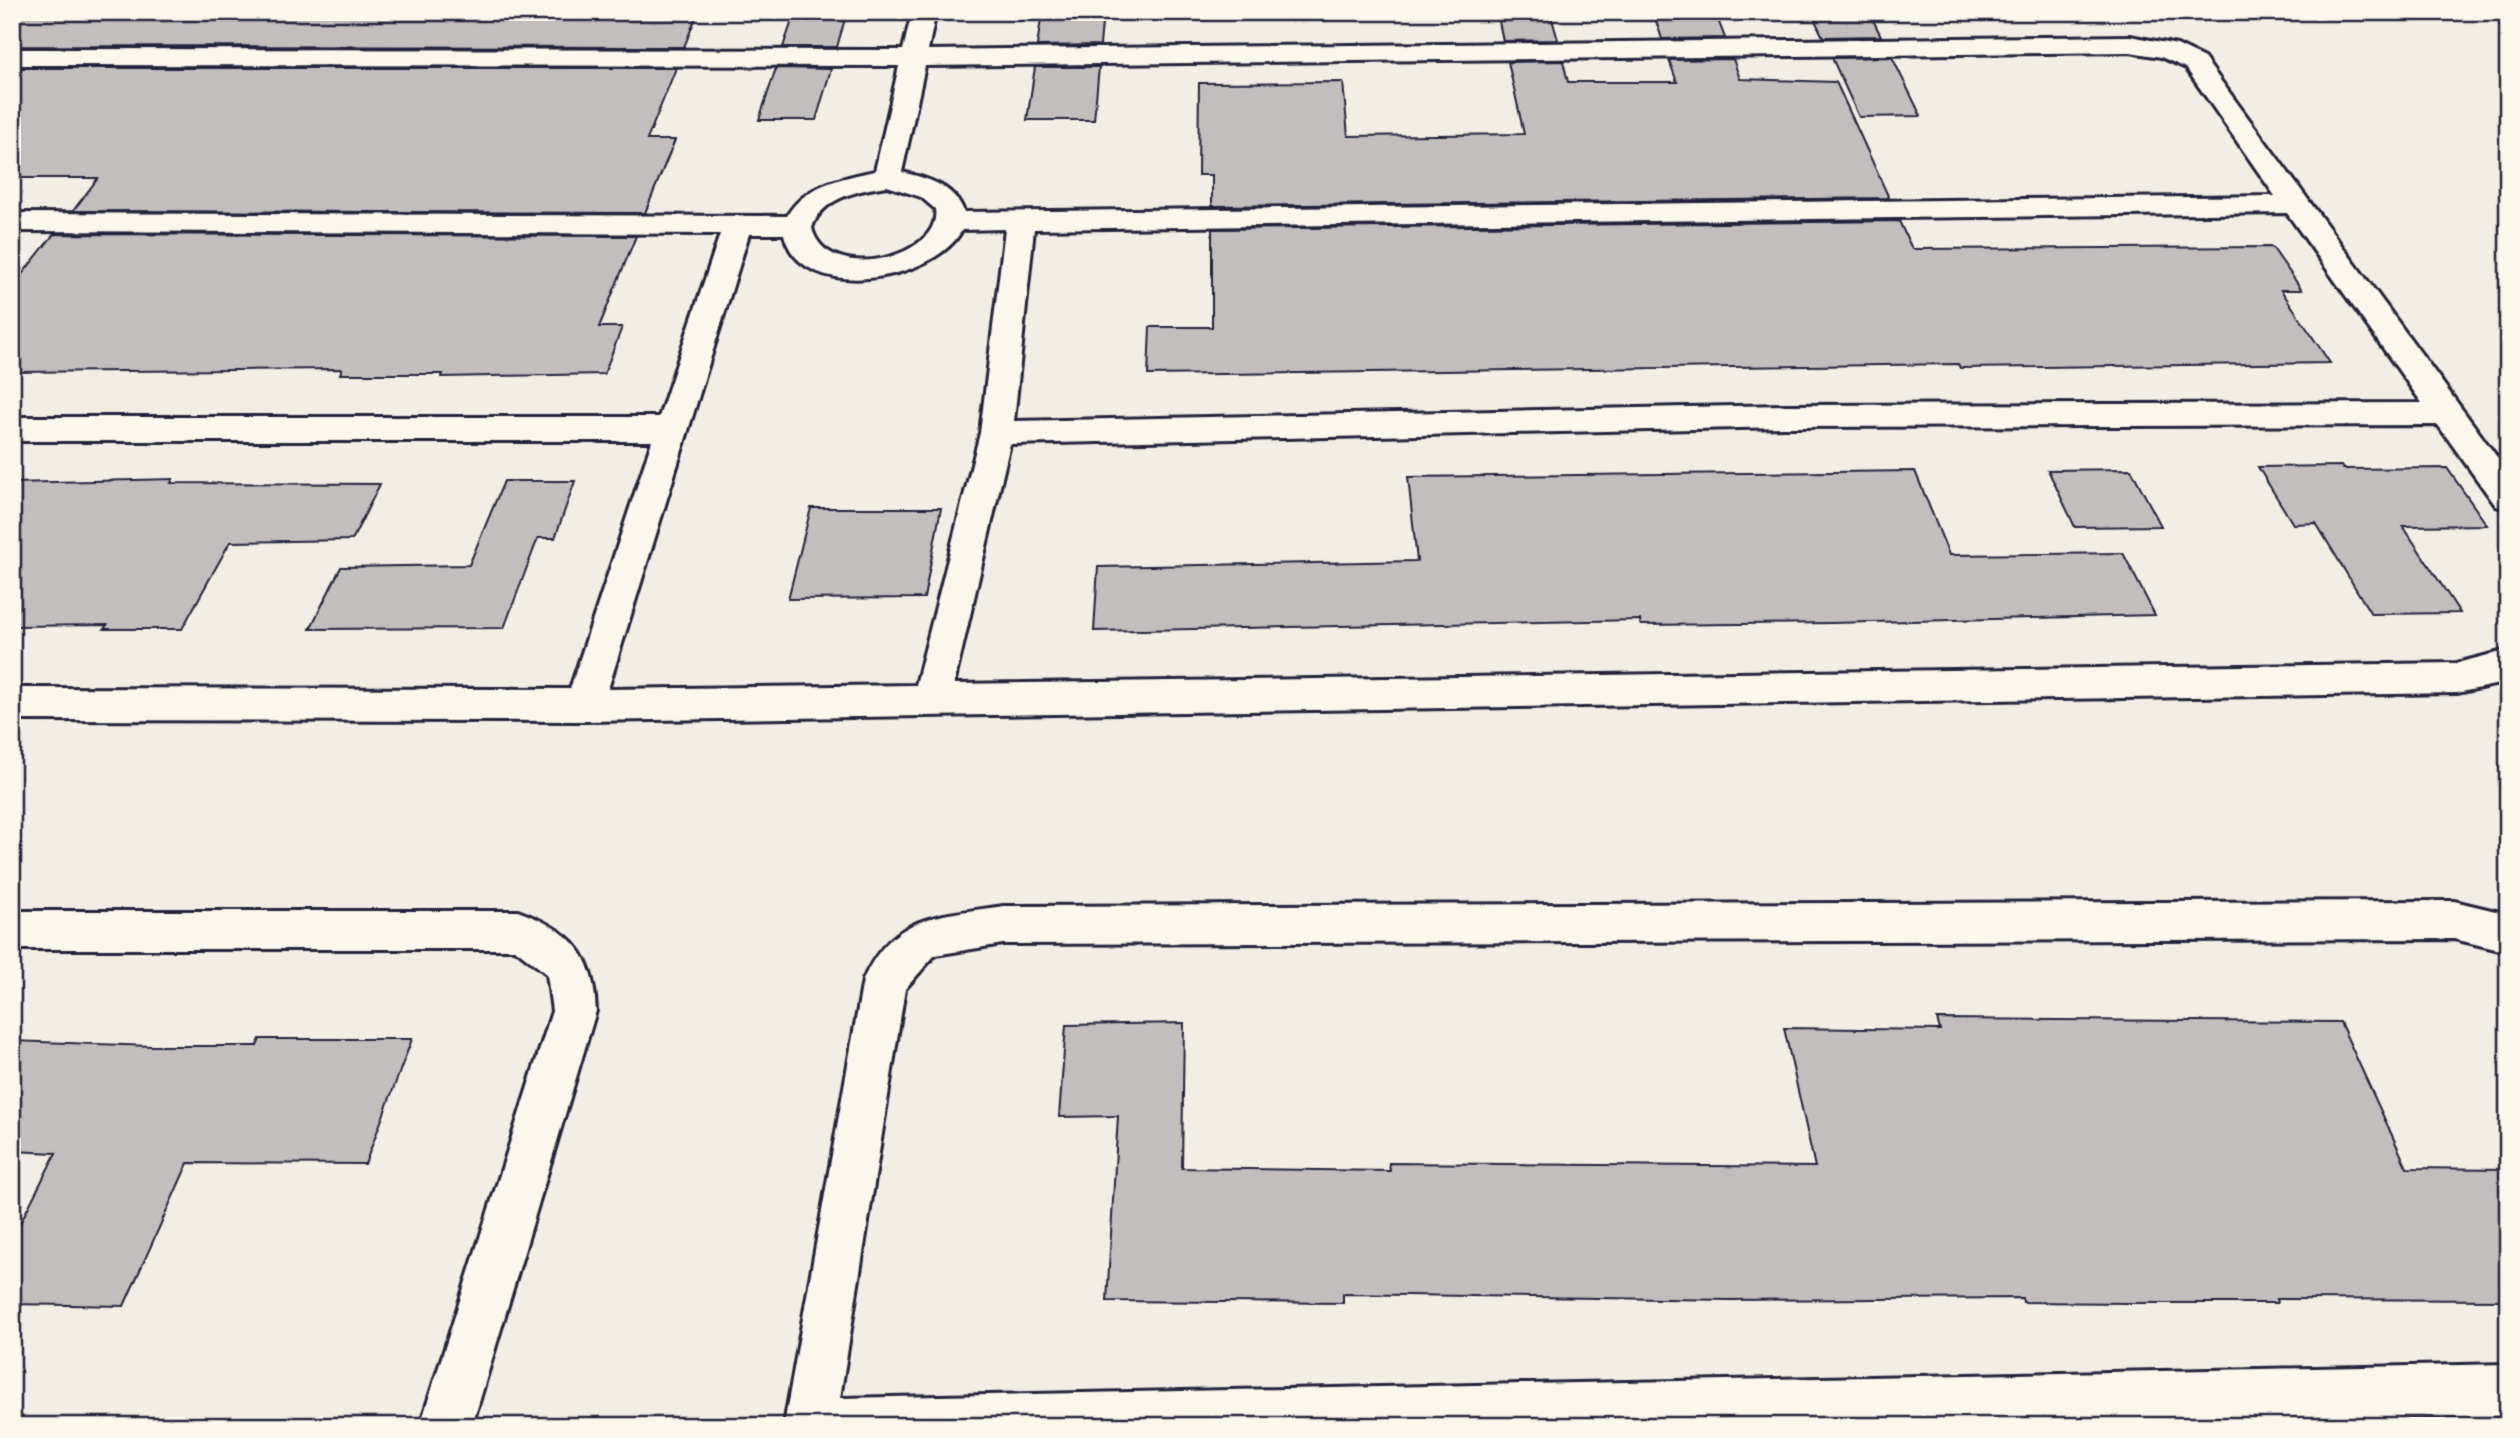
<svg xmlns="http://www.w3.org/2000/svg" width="2520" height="1438" viewBox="0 0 2520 1438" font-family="'Architects Daughter',sans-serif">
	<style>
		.building { fill: #c2bebe; stroke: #22223b; stroke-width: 2 }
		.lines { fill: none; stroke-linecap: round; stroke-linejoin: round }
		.minor-casing { stroke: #22223b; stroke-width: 6 }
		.minor { fill: #fbf7ec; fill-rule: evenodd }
	</style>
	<rect width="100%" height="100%" fill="#f2eee5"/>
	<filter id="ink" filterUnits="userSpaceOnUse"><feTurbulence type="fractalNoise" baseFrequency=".0143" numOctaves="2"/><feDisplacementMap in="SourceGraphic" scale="14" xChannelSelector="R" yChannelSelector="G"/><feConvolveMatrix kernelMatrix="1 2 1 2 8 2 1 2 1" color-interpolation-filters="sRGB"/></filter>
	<g filter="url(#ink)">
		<path class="building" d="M12 12H698L684 47 12 46Z
			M795 12H847L837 47H783Z
			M1042 12H1103L1100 45 1037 46Z
			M1497 12H1550L1558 40 1503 41Z
			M1653 12H1715L1725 38 1662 39Z
			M1811 12H1869L1881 36 1823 37Z
			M1892 57 1921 116 1859 117 1832 58Z
			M1733 59 1740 79 1836 82 1889 198 1212 206V175H1198L1199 83 1343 82 1348 136 1524 134 1508 62 1563 61 1568 82H1677L1669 60Z
			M1035 67H1099L1094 120H1027Z
			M12 68H676L647 140H675L645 213 73 211 98 178H12Z
			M776 68 831 69 816 120H759Z
			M1899 221 1912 249 2272 247 2302 290H2281L2330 363 1960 368 1958 364 1148 375 1150 327H1212V229Z
			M54 234 636 236 599 327H622L604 374 442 377 443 374H340L342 369 12 372V287Z
			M2341 466 2343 469 2447 468 2487 525 2403 526 2460 613 2371 614 2316 523 2293 524 2258 467Z
			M2131 469 2161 526 2075 527 2048 470Z
			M1915 471 1949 555 2123 553 2155 615 1832 623 1641 625 1640 620 1094 631 1098 567 1417 561 1408 477Z
			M173 479 171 483 380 484 352 540 230 542 182 629H104L107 625 12 626V483Z
			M504 481H575L555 538H538L504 628 310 629 341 567 469 565Z
			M811 508H941L924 598 788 599Z
			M1937 1019 2340 1022 2407 1168 2508 1169V1300L2276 1299 2277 1303H2127L2023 1302 2022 1298 1731 1300 1343 1294V1303L1107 1301 1118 1116 1059 1117 1066 1025 1184 1023 1182 1168 1390 1171 1389 1163 1815 1167 1784 1028 1940 1030Z
			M260 1039H412L365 1164 188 1163 124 1306 12 1304V1239L56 1153 12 1151V1041L152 1046H257Z"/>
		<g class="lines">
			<g class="minor-casing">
				<path id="minor" d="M912 12H936L928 50 2130 36 2177 45 2204 58 2508 472V509L2496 506 2438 425 1784 427 1010 444 954 684 2457 663 2508 650V682L2457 693 584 721 12 720V688L570 689 652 441H12V417H659L720 234 12 231V213L787 216C804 185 842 178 875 171L899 66 12 65V49L903 50ZM2130 52 2161 57 2186 68 2275 196 964 212C955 186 927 178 902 172L925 66ZM887 186 921 197 935 209C943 258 826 286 812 228 821 198 859 190 887 186ZM2287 213 2422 403 1784 405 1014 421 1034 229ZM1005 229 980 433 916 685 608 689 749 234H784C800 305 934 282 962 230Z
					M2454 901 2508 914V952L2454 939 1003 944 935 955 905 989 840 1398 2508 1364V1416L2026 1426 784 1425 863 980C893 913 940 916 1003 906Z
					M12 911H518C571 931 594 952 596 1011L472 1426H420L552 1011 547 974 515 949H12Z"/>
			</g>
			<use href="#minor" class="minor"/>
		</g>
	</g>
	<rect width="2520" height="1438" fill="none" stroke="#fbf7ec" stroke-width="42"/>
	<rect x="21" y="21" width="2478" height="1396" fill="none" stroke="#22223b" stroke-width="2.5" filter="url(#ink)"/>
</svg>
